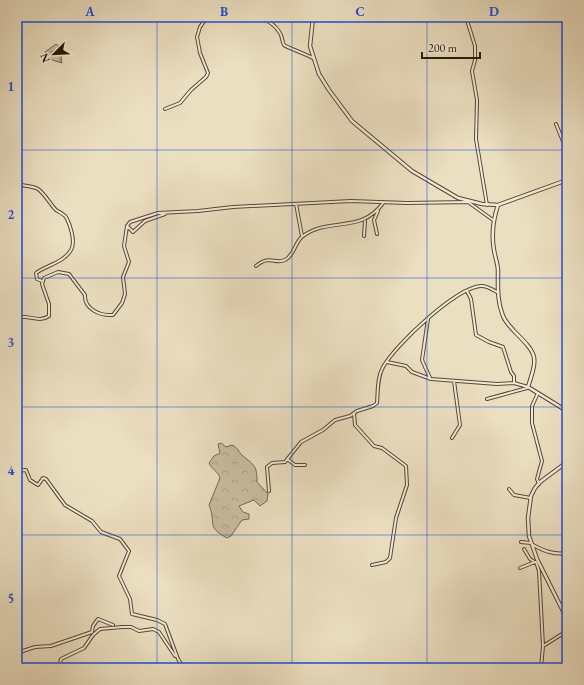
<svg xmlns="http://www.w3.org/2000/svg" width="584" height="685" viewBox="0 0 584 685" font-family="'EB Garamond',serif">
	<style>
		.forest { fill: url(#forest-crowns); stroke: #766a54 }
		.cemetery { fill: url(#cemetery-stones); stroke: #766a54 }
		.lines { fill: none; stroke-linecap: round; stroke-linejoin: round }
		.minor-casing { stroke: #564835; stroke-width: 4 }
		.tertiary-casing { stroke: #564835; stroke-width: 4.5 }
		.minor { stroke: #f2ead7; stroke-width: 2 }
		.tertiary { stroke: #f2ead7; stroke-width: 2.5 }
		.grid { fill: none; stroke: #1d4ed8; stroke-width: 1; stroke-opacity: 0.55 }
		.neatline { fill: none; stroke: #1d4ed8; stroke-width: 1.5 }
		.grid-label { font-size: 13px; text-anchor: middle; font-weight: bold; fill: #1d4ed8 }
	</style>
	<defs>
		<pattern id="forest-crowns" width="20" height="18" patternUnits="userSpaceOnUse"><rect width="20" height="18" fill="#c9bda1"/><path d="M2 6a3 3 0 1 1 6 0M12 15a3 3 0 1 1 6 0" fill="none" stroke="#aca289"/></pattern>
		<pattern id="cemetery-stones" width="16" height="16" patternUnits="userSpaceOnUse"><rect width="16" height="16" fill="#c9bda1"/><path d="M2 7V4a2 2 0 0 1 4 0v3zM10 15v-3a2 2 0 0 1 4 0v3z" fill="#aca289"/></pattern>
	</defs>
	<rect width="100%" height="100%" fill="#ebdfc1"/>
	<filter id="stains"><feTurbulence type="fractalNoise" baseFrequency=".005" numOctaves="4"/><feColorMatrix values="0 0 0 0 .2 0 0 0 0 .09 0 0 0 0 .02 0 0 0 .5 -.17"/></filter>
	<radialGradient id="worn" r=".72"><stop offset=".6" stop-color="#630" stop-opacity="0"/><stop offset="1" stop-color="#630" stop-opacity=".3"/></radialGradient>
	<path class="forest" d="M221 443 226 447 232 445C239 448 238 452 243 456 255 466 257 466 257 482L268 494 267 501 260 506 254 500 239 506 243 512 249 514V519L242 520 231 536 227 538C205 526 217 524 209 505L220 478C218 471 212 470 209 463L214 456 220 453 218 444Z"/>
	<path class="cemetery" d="M56 44 60 47 63 51 61 56 62 63 52 60 45 52Z"/>
	<g class="lines">
		<g class="minor-casing">
			<path id="minor" d="M260 17C267 20 276 26 280 33 282 36 282 41 284 45 286 47 308 55 313 58
				M466 17 475 46V60L472 71 477 100 476 139 487 205
				M165 109 180 103 191 90 206 77 208 73 200 53 197 37 200 27 207 17
				M556 124 567 151
				M17 184C23 186 33 186 38 189 45 194 50 204 56 210 59 212 64 214 66 217 70 224 76 242 71 250 63 263 47 265 36 273L37 279 42 281
				M296 204 302 236
				M127 226 133 232 145 221 165 214
				M377 234 374 220 378 211
				M364 236 365 221
				M256 266C270 254 275 265 285 260 295 255 295 241 303 236 331 216 360 235 384 202
				M467 291 471 299 476 335 489 342 503 347 511 372 514 376V383
				M17 317C29 315 39 323 49 316V304L42 284 44 278 58 272 69 274 85 295C84 309 100 316 113 315L122 303 125 294 123 277 129 262 124 246 127 226 130 222 158 213 198 211 233 207 351 201 407 203 468 202 493 220
				M428 319 422 360 430 378
				M387 362 406 366 412 372 431 379 497 384 514 383 528 387
				M538 393 532 406V423L542 461 537 479 539 484
				M487 399 527 388
				M354 413 355 425 374 446 382 448 406 466 407 485 396 518 390 558 386 562 372 565
				M452 438 460 425 454 381
				M287 459 295 465H305
				M17 471 26 470 30 480 38 485 43 478 46 479 65 505 92 521 101 532 120 539 129 551 119 576 130 599 132 614 157 620 165 624 178 659
				M509 489 514 495 531 498
				M269 491 267 467 272 463 285 462 301 442 323 430 335 420 350 416 357 411 373 406 377 403C378 391 377 378 383 367 396 344 455 289 480 286 486 285 492 289 497 292
				M521 542 531 543
				M533 545C544 551 554 555 567 553
				M524 549 530 559 533 561
				M536 562 539 571 543 646
				M520 568 535 562
				M17 653 35 647 51 646 92 632 93 626 98 619 113 625
				M178 659 184 668
				M59 668 61 659 84 648 93 635 100 629 122 627H131L139 631 153 629 159 632 175 656
				M541 668 543 646 567 631"/>
		</g>
		<g class="tertiary-casing">
			<path id="tertiary" d="M313 17 310 46 319 74 329 90 352 121 412 171 458 198 482 204 498 205 567 180
				M498 205C493 220 491 233 494 250 495 257 498 264 498 271 498 288 497 301 503 316 506 323 510 326 514 331 538 355 538 356 528 387L567 411
				M567 462 540 482 535 488 531 496 528 518 529 536 537 559 567 619"/>
		</g>
		<use href="#minor" class="minor"/>
		<use href="#tertiary" class="tertiary"/>
	</g>
	<path class="grid" d="M157 17V668M292 17V668M427 17V668M17 150H567M17 278H567M17 407H567M17 535H567"/>
	<rect width="584" height="685" fill="none" stroke="#ebdfc1" stroke-width="44"/>
	<g transform="translate(54 54) rotate(246)" stroke="#f2ead7" stroke-width="3" paint-order="stroke">
	<path d="M0-3L7 15L0 10L-7 15Z" fill="#241606"/>
	<text y="-6" font-size="11" font-weight="bold" text-anchor="middle" fill="#241606">N</text>
	</g>
	<path d="M422 52v6h58v-6" fill="none" stroke="#241606" stroke-width="2"/>
	<text x="428" y="52" font-size="12" fill="#241606" stroke="#f2ead7" stroke-width="3" paint-order="stroke">200 m</text>
	<rect x="22" y="22" width="540" height="641" class="neatline"/>
	<g class="grid-label">
		<text x="90" y="16">A</text>
		<text x="224" y="16">B</text>
		<text x="360" y="16">C</text>
		<text x="494" y="16">D</text>
		<text x="11" y="91">1</text>
		<text x="11" y="219">2</text>
		<text x="11" y="347">3</text>
		<text x="11" y="475">4</text>
		<text x="11" y="603">5</text>
	</g>
	<rect width="100%" height="100%" filter="url(#stains)"/>
	<rect width="100%" height="100%" fill="url(#worn)"/>
</svg>
